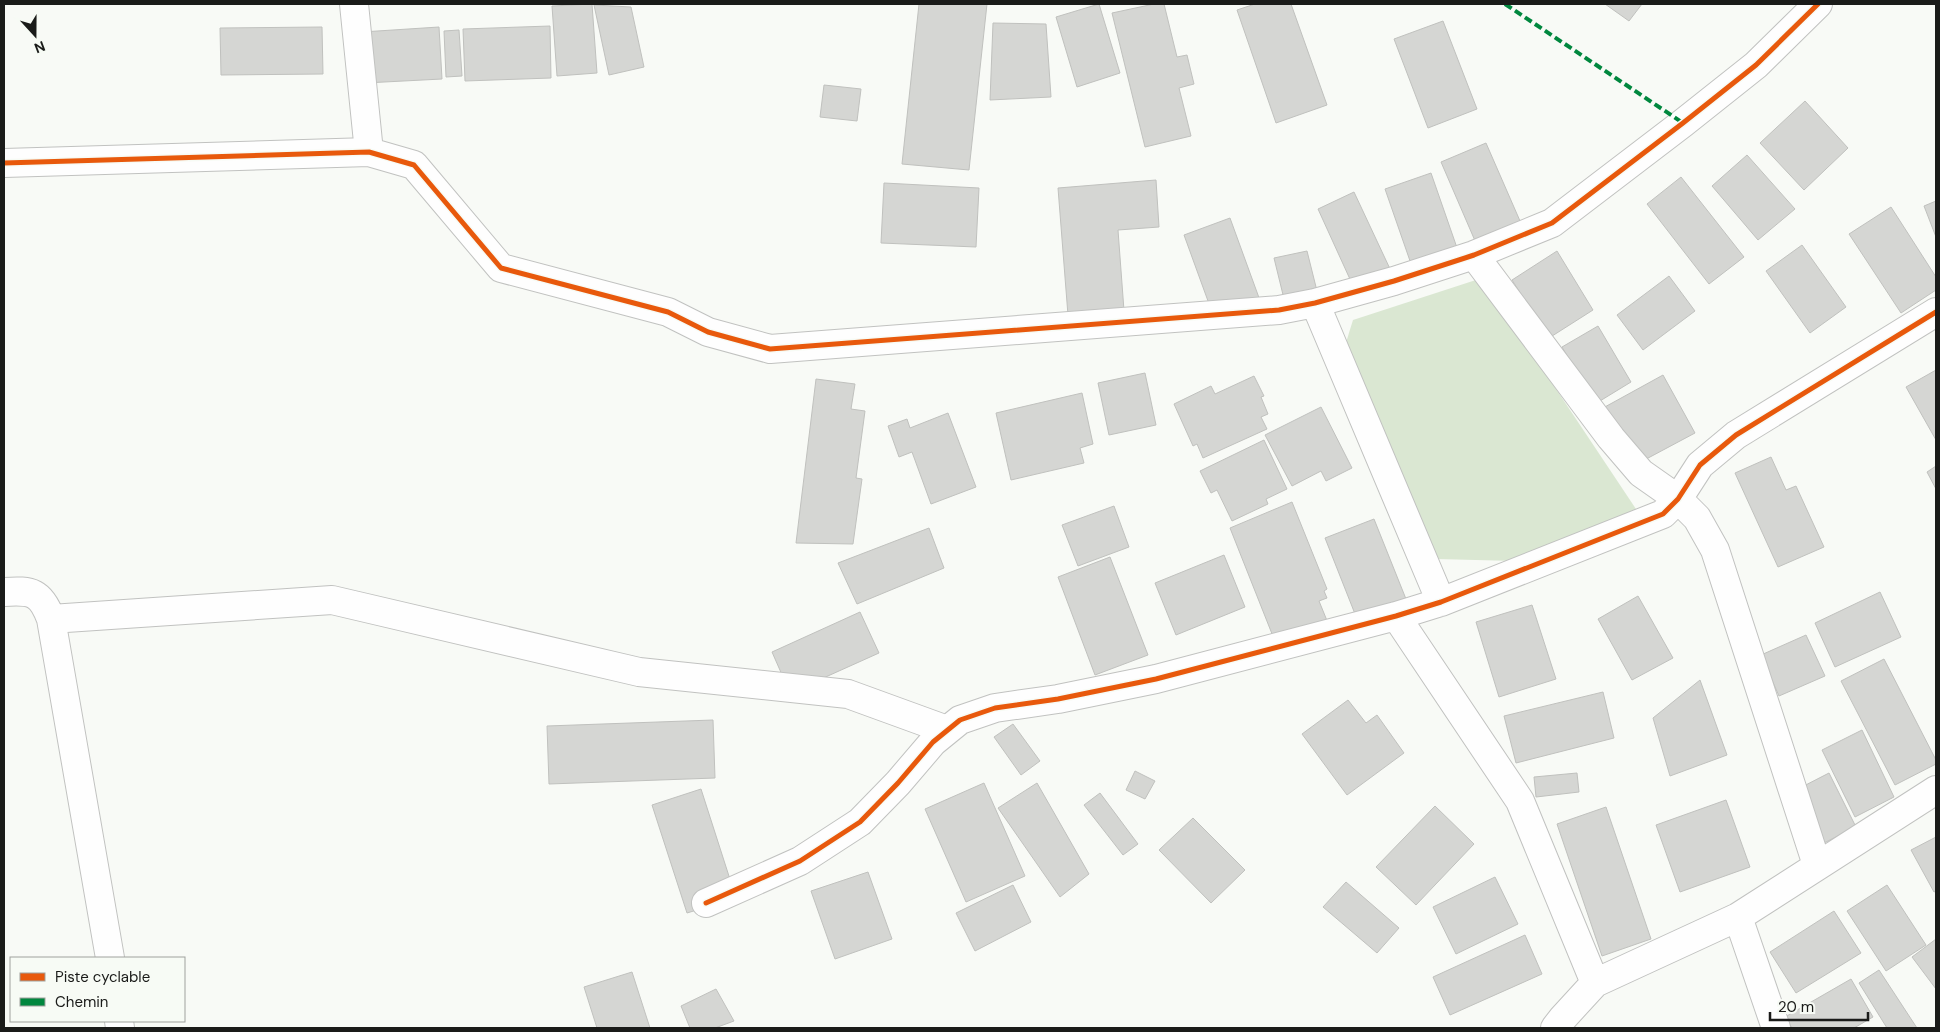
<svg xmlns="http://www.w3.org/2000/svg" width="1940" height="1032" viewBox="0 0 1940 1032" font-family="'DM Sans',sans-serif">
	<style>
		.green { fill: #dae7d2 }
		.building { fill: #d5d6d3; stroke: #c0c1be }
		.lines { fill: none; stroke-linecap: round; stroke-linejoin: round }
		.minor-casing { stroke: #c1c2c0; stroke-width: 30 }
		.minor { stroke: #fefefe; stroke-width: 28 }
		.quiet { stroke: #00873e; stroke-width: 4; stroke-dasharray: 8 4; stroke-linecap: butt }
		.cycleway-casing { stroke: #f7fbf5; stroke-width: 8 }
		.cycleway { stroke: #e8590c; stroke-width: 5 }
	</style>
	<rect width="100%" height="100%" fill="#f8faf6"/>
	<path class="green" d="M1482 278 1642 518 1515 561 1436 559 1344 349 1353 320Z"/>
	<path class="building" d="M592 4 597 73 557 76 552 6Z
		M919 4H987L969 170 902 164Z
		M1099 4 1120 73 1077 87 1056 17Z
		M1154 4H1164L1177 57 1187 55 1194 84 1179 88 1191 136 1145 147 1112 13Z
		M1255 4H1291L1327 105 1276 123 1237 10Z
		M1605 4H1642L1629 21Z
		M594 5 631 7 644 67 609 75Z
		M1443 21 1477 109 1428 128 1394 39Z
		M993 23 1046 24 1051 97 990 100Z
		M550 26 551 78 465 81 463 29Z
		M322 27 323 74 221 75 220 28Z
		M439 27 442 79 365 83 362 32Z
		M459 30 462 76 446 77 444 31Z
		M824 85 861 89 857 121 820 117Z
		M1805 101 1848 148 1804 190 1760 143Z
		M1486 143 1527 237 1482 257 1441 162Z
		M1747 155 1795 209 1758 240 1712 186Z
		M1431 173 1463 265 1417 281 1385 189Z
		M1681 177 1744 257 1709 284 1647 204Z
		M1156 180 1159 227 1118 230 1125 324 1069 328 1058 188Z
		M884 183 979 188 976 247 881 243Z
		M1354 192 1391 271 1354 288 1318 209Z
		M1936 201V237L1924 206Z
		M1891 207 1936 277V290L1901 313 1849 234Z
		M1230 218 1262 306 1216 323 1184 235Z
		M1802 245 1846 307 1810 333 1766 271Z
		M1307 251 1319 299 1286 307 1274 258Z
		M1557 251 1593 310 1549 338 1512 280Z
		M1669 276 1695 311 1643 350 1617 315Z
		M1598 326 1631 382 1595 404 1562 347Z
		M1936 370V440L1906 387Z
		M1145 373 1156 425 1109 435 1098 383Z
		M1663 375 1695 433 1635 465 1603 408Z
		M1254 376 1264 396 1261 397 1268 414 1261 417 1267 429 1203 458 1197 444 1193 446 1174 404 1211 386 1215 394Z
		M816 379 855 384 851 409 865 411 856 478 862 479 853 544 796 543Z
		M1082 393 1093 444 1080 448 1084 463 1011 480 996 413Z
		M1321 407 1352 468 1326 481 1321 471 1292 486 1265 435Z
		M948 413 976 487 931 504 912 452 899 457 888 426 907 419 910 428Z
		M1264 440 1287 489 1266 499 1268 504 1232 521 1217 490 1211 493 1200 471Z
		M1771 457 1786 490 1796 486 1824 547 1778 567 1735 473Z
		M1936 466V489L1927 472Z
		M1292 502 1327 589 1324 591 1327 598 1319 601 1330 628 1278 649 1230 528Z
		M1114 506 1129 547 1078 566 1062 525Z
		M1374 519 1406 599 1357 619 1325 538Z
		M929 528 944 568 857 604 838 563Z
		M1224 555 1245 607 1176 635 1155 583Z
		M1110 557 1148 655 1095 675 1058 577Z
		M1880 592 1901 637 1835 667 1815 623Z
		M1638 596 1673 658 1632 680 1598 619Z
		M1532 605 1556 679 1499 697 1476 622Z
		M860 612 879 653 790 693 772 652Z
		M1806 635 1825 676 1779 696 1761 655Z
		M1884 659 1936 760V764L1895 785 1841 681Z
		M1700 680 1727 755 1670 776 1653 718Z
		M1603 692 1614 738 1516 763 1504 716Z
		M1348 700 1366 723 1377 715 1404 753 1347 795 1302 734Z
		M713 720 715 778 549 784 547 726Z
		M1013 724 1040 761 1021 775 994 737Z
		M1862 730 1894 797 1855 817 1822 750Z
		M1135 771 1155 781 1145 799 1126 790Z
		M1577 773 1579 792 1536 797 1534 777Z
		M1829 773 1856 827 1822 844 1796 790Z
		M984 783 1025 876 966 902 925 809Z
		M1037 783 1089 874 1060 897 998 808Z
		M701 789 736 898 687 913 652 805Z
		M1100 793 1138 844 1123 855 1084 805Z
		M1726 800 1750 867 1680 892 1656 825Z
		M1435 806 1474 844 1416 905 1376 867Z
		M1606 807 1651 939 1602 956 1557 824Z
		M1193 818 1245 870 1211 903 1159 850Z
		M1936 837V891L1934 892 1911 850Z
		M868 872 892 939 835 959 811 891Z
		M1495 877 1518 924 1456 954 1433 907Z
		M1346 882 1399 928 1377 953 1323 907Z
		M1013 885 1031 922 975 951 956 913Z
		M1887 885 1926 945 1886 971 1847 911Z
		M1834 911 1861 953 1796 993 1770 952Z
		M1525 935 1542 974 1450 1015 1433 977Z
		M1936 939V989L1912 957Z
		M1879 970 1917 1028H1887L1859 983Z
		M632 972 650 1028H597L584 987Z
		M1851 979 1873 1017 1854 1028H1792L1785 1017Z
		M716 989 734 1021 715 1028H690L681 1006Z"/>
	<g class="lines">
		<g class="minor-casing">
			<path id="minor" d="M354 4 369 152
				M4 163 369 152 414 165 501 268 668 312 708 332 770 349 1279 310 1315 303 1394 281 1474 255 1552 223 1683 123 1756 65 1818 4
				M1474 255 1611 438 1641 473 1678 499 1697 518 1715 550 1817 865
				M1315 303 1441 602
				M4 592C32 590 41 592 51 619L110 958
				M1396 616 1520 801 1595 983
				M51 619 332 600 639 672 848 694 947 730
				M706 903 800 861 860 822 898 783 933 742 960 720 995 708 1058 699 1156 679 1396 616 1441 602 1663 514 1678 499 1700 465 1736 435 1936 312
				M1738 917 1776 1028
				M119 1021 120 1028
				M1555 1028 1562 1019 1595 983 1738 917 1936 790"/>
		</g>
		<use href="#minor" class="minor"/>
		<path class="quiet" d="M1505 4 1683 123"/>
		<g class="cycleway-casing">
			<path id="cycleway" d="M4 163 369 152 414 165 501 268 668 312 708 332 770 349 1279 310 1315 303 1394 281 1474 255 1552 223 1683 123 1756 65 1818 4
				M706 903 800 861 860 822 898 783 933 742 960 720 995 708 1058 699 1156 679 1396 616 1441 602 1663 514 1678 499 1700 465 1736 435 1936 312"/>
		</g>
		<use href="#cycleway" class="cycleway"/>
	</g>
	<rect width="1940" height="1032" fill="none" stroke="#1a1b19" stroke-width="10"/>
	<rect x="10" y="957" width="175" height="65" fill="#f7fbf5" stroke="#9fa19d"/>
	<rect x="20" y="973" width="25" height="8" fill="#e8590c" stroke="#9fa19d"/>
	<text x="55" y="982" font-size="15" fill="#1a1b19">Piste cyclable</text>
	<rect x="20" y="998" width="25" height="8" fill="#00873e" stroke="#9fa19d"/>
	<text x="55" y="1007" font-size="15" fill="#1a1b19">Chemin</text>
	<g transform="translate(35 35) rotate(159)" stroke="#f7fbf5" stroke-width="4" paint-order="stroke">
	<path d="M0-4L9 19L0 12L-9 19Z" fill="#1a1b19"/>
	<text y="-8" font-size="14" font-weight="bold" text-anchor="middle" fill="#1a1b19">N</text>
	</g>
	<path d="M1770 1012v8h98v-8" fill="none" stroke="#1a1b19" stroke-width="2.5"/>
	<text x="1778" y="1012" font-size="15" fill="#1a1b19" stroke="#f7fbf5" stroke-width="4" paint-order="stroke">20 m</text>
</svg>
